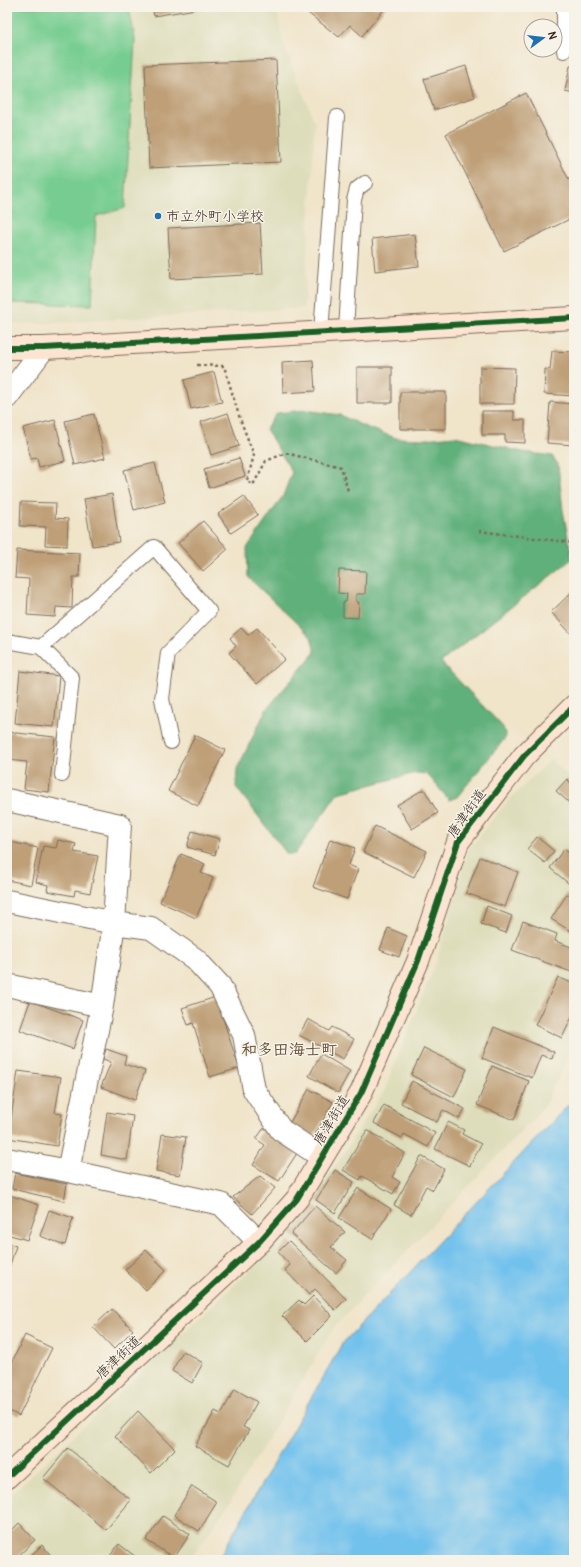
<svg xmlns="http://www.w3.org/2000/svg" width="581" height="1567" viewBox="0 0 581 1567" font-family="Pangolin,'Klee One',sans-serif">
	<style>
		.built { fill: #deddbb }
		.green { fill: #77cd91; stroke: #597c58 }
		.forest { fill: #61b07b; stroke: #4e6d4c }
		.water { fill: #71c1ed; stroke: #567686 }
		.building { fill: #be9f77 }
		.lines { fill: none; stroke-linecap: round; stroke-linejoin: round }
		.lane-casing { stroke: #7a6b5a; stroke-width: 16 }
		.street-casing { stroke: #7a6b5a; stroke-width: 24 }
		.secondary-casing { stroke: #7a6b5a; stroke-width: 24 }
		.path { stroke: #7a6b5a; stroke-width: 2.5; stroke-dasharray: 3 3; stroke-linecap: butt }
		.lane { stroke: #fff; stroke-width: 14 }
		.street { stroke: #fff; stroke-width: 22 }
		.secondary { stroke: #fde4d1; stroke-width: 22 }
		.cycleway-casing { stroke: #f7f3e8; stroke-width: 8 }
		.cycleway { stroke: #1b5e20; stroke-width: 6 }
		.poi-dot { fill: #1f6fb2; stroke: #f7f3e8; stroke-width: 1.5 }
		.labels { text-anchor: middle; stroke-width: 3; stroke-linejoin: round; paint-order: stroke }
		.poi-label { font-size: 14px; fill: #3b2a1e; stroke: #f7f3e8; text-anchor: start }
		.street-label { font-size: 14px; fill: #3b2a1e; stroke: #f7f3e8 }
		.quarter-label { font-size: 16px; font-weight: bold; fill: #69533d; stroke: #f7f3e8 }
	</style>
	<rect width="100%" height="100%" fill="#f7f3e8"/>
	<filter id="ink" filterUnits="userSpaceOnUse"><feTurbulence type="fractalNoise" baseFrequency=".025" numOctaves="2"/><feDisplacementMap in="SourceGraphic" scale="8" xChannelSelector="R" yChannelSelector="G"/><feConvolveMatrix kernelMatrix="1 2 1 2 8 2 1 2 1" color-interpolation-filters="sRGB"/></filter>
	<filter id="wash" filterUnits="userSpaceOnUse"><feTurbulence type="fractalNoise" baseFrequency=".012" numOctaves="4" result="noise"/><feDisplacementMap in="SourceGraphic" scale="16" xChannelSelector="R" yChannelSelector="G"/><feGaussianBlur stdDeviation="0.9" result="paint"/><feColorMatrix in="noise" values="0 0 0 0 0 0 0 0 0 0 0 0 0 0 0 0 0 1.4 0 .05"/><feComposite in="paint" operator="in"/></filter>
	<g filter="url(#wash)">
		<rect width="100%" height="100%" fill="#f0e4c9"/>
		<path class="built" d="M7 7H277L282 40 315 123 304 308 57 323 7 324Z
			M551 759 574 782V1046L543 1108 333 1329 227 1507 190 1560H7V1498L272 1250 338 1162 384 1091 437 960 468 850 505 804Z"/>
		<path class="green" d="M7 7H129L135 40 125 208 96 216 92 305 7 303Z"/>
		<path class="forest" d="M305 410 340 415 363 426 396 438 424 439 455 436 523 452 552 456 558 465 563 510 572 559 441 662 503 727 506 737 457 797 449 800 427 774 416 773 338 793 295 854H287L236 787 237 769 266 710 315 652 311 637 248 577 247 548 283 496 292 472 266 429 277 413Z"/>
		<path class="water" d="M574 1098V1560H218L342 1344 572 1101Z"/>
		<g id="blocks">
			<path class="building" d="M152 7H196V9L154 16Z
				M300 7H386L362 36 350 25 339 37Z
				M276 60 281 162 149 168 145 65Z
				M466 66 475 97 434 110 424 79Z
				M570 66H574V93L565 91Z
				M526 93 574 190V217L504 251 446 134Z
				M260 223 263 274 171 279 168 228Z
				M415 234 419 266 375 271 372 239Z
				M552 351 574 352V396L544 394 545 369 550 370Z
				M313 360 315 391 283 393 282 362Z
				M357 367H392V403H357Z
				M480 367 515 368 514 404H480Z
				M214 372 222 402 191 409 184 380Z
				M400 392H446V429H400Z
				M550 402 574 404V445L547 443Z
				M482 411H514V420H525V443L505 442V435H482Z
				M228 413 239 446 211 455 201 422Z
				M94 414 105 458 75 465 65 421Z
				M55 420 65 461 39 467 37 458 31 459 23 428Z
				M239 458 245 476 209 488 204 469Z
				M155 463 165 502 134 510 124 470Z
				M112 494 119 542 92 546 84 499Z
				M244 496 258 515 231 533 218 514Z
				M21 502 56 503 55 518 68 519 67 546 45 545 46 527 20 526Z
				M203 521 228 549 203 571 178 543Z
				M17 550 80 553 79 577H73L72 608 56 607 55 617 27 615 29 579 15 578Z
				M339 570 366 571 365 594H356V602H359L358 618 343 617V602H346L347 594 338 593Z
				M574 590V637L551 612Z
				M241 628 248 635 257 628 285 659 257 684 229 653 236 646 230 638Z
				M20 671 59 676 54 727 15 723Z
				M7 732 55 737 49 792 24 789 27 762 7 760Z
				M195 735 225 750 198 806 168 791Z
				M567 779 574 786V807L556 791Z
				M424 789 438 813 412 829 397 805Z
				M375 826 427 851 414 877 363 852Z
				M192 831 220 839 215 855 187 847Z
				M537 837 554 851 545 863 527 849Z
				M330 839 355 848 349 865 358 869 347 899 313 887Z
				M58 840 76 844 74 852 98 856 90 893 75 890 74 896 47 891 48 885 36 882 43 846 56 848Z
				M11 842 38 848 31 885 7 880V863Z
				M564 849 574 857V888L550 868Z
				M181 854 205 864 201 873 213 878 196 918 160 902Z
				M480 857 518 872 505 907 466 893Z
				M567 894 574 898V933L551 919Z
				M487 906 512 916 506 933 481 924Z
				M523 921 557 934 555 941 574 948V973L512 950Z
				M388 928 407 936 399 957 380 950Z
				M558 977 574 984V1013L562 1038 535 1025Z
				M216 997 239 1068 210 1077 193 1023 188 1025 182 1008Z
				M30 1001 83 1020 73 1049 20 1030Z
				M308 1019 329 1031 332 1027 354 1039 343 1059 299 1035Z
				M494 1027 554 1052 552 1059 541 1055 532 1078 482 1058Z
				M424 1048 467 1069 454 1097 411 1075Z
				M106 1049 126 1056 124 1064 145 1071 135 1100 101 1087 111 1062 103 1059Z
				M321 1054 350 1071 338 1093 309 1076Z
				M492 1066 529 1081 514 1120 477 1105Z
				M18 1071 61 1077 55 1113 62 1114 57 1146 8 1138Z
				M412 1081 465 1109 459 1119 443 1110 437 1122 401 1103Z
				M309 1089 333 1102 313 1138 289 1124Z
				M384 1105 435 1133 428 1147 404 1134 402 1138 374 1123Z
				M107 1112 133 1116 127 1160 101 1155Z
				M448 1122 464 1130 462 1134 481 1144 470 1166 435 1149Z
				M264 1128 299 1150 279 1181 253 1165 265 1145 256 1139Z
				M367 1130 405 1153 392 1177 400 1182 393 1194 362 1176 360 1180 343 1170Z
				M162 1134 186 1137 180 1175 156 1171Z
				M421 1156 444 1169 433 1190 426 1186 411 1215 394 1205Z
				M335 1170 354 1182 335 1213 316 1200Z
				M15 1173 67 1184 64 1201 12 1189Z
				M260 1176 275 1188 252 1214 233 1197Z
				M358 1188 391 1209 372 1239 339 1218Z
				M7 1194 39 1205 27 1240 7 1234Z
				M315 1206 345 1232 331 1247 347 1260 336 1273 291 1234Z
				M49 1210 73 1218 65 1245 40 1236Z
				M289 1241 346 1299 335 1310 315 1289 309 1295 285 1270 290 1265 278 1252Z
				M7 1243 16 1246 7 1274Z
				M146 1250 166 1270 146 1290 125 1270Z
				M313 1296 332 1316 307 1341 282 1316 299 1300 304 1305Z
				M112 1309 133 1330 114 1349 93 1327Z
				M25 1335 52 1348 19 1416 7 1410V1372Z
				M183 1351 203 1363 192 1383 172 1371Z
				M235 1389 257 1402 243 1427 249 1430 229 1465 195 1446 215 1411 221 1414Z
				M138 1411 175 1449 151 1473 115 1436Z
				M68 1448 131 1500 106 1530 43 1478Z
				M192 1486 217 1502 199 1531 174 1515Z
				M163 1516 190 1534 174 1558 146 1540Z
				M19 1523 35 1540 14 1560H7V1535Z
				M119 1544 140 1560H107Z
				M42 1545 55 1560H26Z"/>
		</g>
	</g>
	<g filter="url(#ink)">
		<use href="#blocks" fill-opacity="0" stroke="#7a6b5a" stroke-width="1"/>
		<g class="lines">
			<g class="lane-casing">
				<path id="lane" d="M564 51V7
					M346 330 354 200 357 189 365 183
					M321 332 337 117
					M7 641 41 647 154 547 209 611 168 653 162 699 171 742
					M41 647 72 678 62 775"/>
			</g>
			<g class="street-casing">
				<path id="street" d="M7 397 44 348
					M7 800 120 825 114 923 102 1006 68 1171
					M7 901 114 923 151 928 195 959 220 986 244 1035 254 1090 281 1130 322 1157
					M7 985 102 1006
					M7 1159 68 1171 221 1204 259 1242"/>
			</g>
			<g class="secondary-casing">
				<path id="secondary" d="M7 348H44L574 318
					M7 1477 259 1242 297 1199 361 1093 418 961 458 842 524 756 574 706"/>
			</g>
			<path class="path" d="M197 365 224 366 240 419 254 455 247 481 253 485 266 461 286 453 341 467 348 491
				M479 531 574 543"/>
			<use href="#lane" class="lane"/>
			<use href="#street" class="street"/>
			<use href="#secondary" class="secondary"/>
			<g class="cycleway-casing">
				<path id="cycleway" d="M7 348H44L574 318
					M7 1477 259 1242 297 1199 361 1093 418 961 458 842 524 756 574 706"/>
			</g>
			<use href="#cycleway" class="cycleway"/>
		</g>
	</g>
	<circle class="poi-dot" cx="158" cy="216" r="4"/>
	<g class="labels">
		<g class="poi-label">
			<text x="166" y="221">市立外町小学校</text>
		</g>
		<g class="street-label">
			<text transform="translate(466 813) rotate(-55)" y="5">唐津街道</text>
			<text transform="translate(331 1120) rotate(-59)" y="5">唐津街道</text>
			<text transform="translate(118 1357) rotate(-43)" y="5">唐津街道</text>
		</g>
		<g class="quarter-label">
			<text x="289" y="1055">和多田海士町</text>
		</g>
	</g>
	<rect width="581" height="1567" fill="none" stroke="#f7f3e8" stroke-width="24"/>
	<g transform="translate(543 38) rotate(75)"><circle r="19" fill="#f7f3e8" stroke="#aca397"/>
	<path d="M0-3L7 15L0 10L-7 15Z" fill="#1f6fb2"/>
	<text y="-6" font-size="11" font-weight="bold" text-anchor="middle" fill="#3b2a1e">N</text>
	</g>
</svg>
